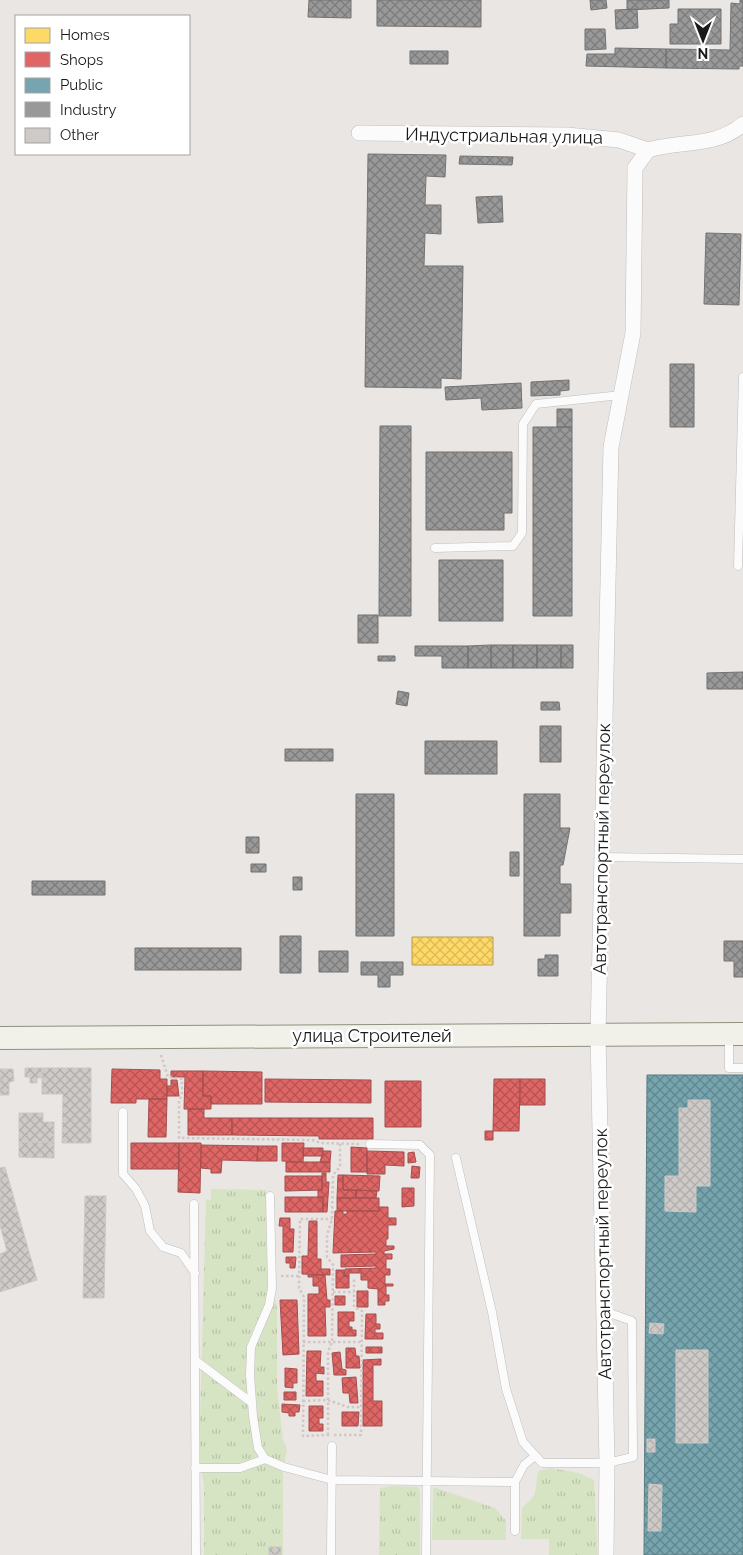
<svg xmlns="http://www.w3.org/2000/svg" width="743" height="1555" viewBox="0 0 743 1555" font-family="Raleway,sans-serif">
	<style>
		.grass { fill: url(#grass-tufts) }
		.homes { fill: url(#homes-cross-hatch); stroke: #baa04f }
		.shops { fill: url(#shops-cross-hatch); stroke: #a54f4f }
		.public { fill: url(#public-cross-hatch); stroke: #5a7b82 }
		.industry { fill: url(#industry-cross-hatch); stroke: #737373 }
		.building { fill: url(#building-cross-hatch); stroke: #ccc8c5 }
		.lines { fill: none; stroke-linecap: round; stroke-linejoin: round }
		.lane-casing { stroke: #c0bebd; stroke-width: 9 }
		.street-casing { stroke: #c0bebd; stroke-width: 16 }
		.secondary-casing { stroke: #8f907d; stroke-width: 24 }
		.path { stroke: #d3c6c5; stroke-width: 2.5; stroke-dasharray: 2.5 2.5; stroke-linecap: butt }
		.lane { stroke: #fcfbfb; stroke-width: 8 }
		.street { stroke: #fcfbfb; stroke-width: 15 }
		.secondary { stroke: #f1f0e9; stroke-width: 22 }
		.labels { text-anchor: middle; stroke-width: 5; stroke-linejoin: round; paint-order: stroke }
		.street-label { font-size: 18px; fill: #1a1a1a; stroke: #fff }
	</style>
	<defs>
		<pattern id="grass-tufts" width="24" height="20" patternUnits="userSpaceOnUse" patternTransform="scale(1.25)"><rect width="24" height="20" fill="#d6e4c4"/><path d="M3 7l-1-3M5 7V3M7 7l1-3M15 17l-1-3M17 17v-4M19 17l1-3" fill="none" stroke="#b7c3a8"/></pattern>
		<pattern id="homes-cross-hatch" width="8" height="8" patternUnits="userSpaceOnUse" patternTransform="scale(1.25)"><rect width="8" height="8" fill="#ffd966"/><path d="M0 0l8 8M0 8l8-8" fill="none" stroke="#daba58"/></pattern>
		<pattern id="shops-cross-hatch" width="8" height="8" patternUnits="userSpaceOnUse" patternTransform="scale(1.25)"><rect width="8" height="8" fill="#e06666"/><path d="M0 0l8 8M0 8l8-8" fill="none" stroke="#b55353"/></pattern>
		<pattern id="public-cross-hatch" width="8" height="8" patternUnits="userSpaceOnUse" patternTransform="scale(1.25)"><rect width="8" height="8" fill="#76a5af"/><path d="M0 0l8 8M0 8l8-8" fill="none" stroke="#60868e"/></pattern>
		<pattern id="industry-cross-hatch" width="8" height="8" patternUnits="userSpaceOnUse" patternTransform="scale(1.25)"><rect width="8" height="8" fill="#999"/><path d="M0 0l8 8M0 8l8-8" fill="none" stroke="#7c7c7c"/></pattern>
		<pattern id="building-cross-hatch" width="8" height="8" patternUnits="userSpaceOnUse" patternTransform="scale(1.25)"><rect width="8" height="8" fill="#cecac8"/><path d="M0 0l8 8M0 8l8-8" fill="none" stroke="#b0adab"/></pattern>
	</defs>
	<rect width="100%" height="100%" fill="#e9e6e3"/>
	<path class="grass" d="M211 1189 266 1190 267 1270 277 1308V1388L283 1440 287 1449 283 1472V1555H204V1485L199 1457 206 1200H211Z
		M550 1468 579 1473 594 1480 598 1555H549V1539H521L522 1508 535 1495 538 1471Z
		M393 1486 418 1487 420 1491V1555H379L380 1488Z
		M433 1487 495 1508 506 1521V1540H432Z"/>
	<path class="homes" d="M412 937H493V965H412Z"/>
	<path class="shops" d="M112 1069 160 1070V1079H167V1099H136V1103H111Z
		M171 1071H203V1096H211V1109H184L185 1077H171Z
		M203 1071 262 1072V1104H211V1096H203Z
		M265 1079 371 1080V1103L265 1102Z
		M494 1079H520L519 1131H493Z
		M520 1079H545V1105H520Z
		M171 1080H177L179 1096H167V1086H171Z
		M385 1081H421V1127H385Z
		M149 1099H167L166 1137H148Z
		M188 1109H204V1118H232V1135H188Z
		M232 1118H373V1139H319V1136L232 1135Z
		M485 1131H493V1140H485Z
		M131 1143H179V1169H131Z
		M179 1143H201L200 1193 178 1192Z
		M282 1143H304L303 1162 282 1161Z
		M201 1145 258 1146 257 1161 222 1160 221 1173H211V1169L201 1168Z
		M258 1146H277V1161H257Z
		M351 1147 367 1148V1172H351Z
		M303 1148H323V1156H303Z
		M323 1151H331L330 1162H320Z
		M367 1151 404 1152V1166L385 1165V1174H367Z
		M414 1152 416 1162 408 1163V1153Z
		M286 1162H330V1172H286Z
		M412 1166 420 1167 419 1178H411Z
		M322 1173H326V1182H329L327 1212H323V1197H318V1190H322Z
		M338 1175H343V1190H356V1198H337Z
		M343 1175 380 1176 379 1191 343 1190Z
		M285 1176H322V1190L285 1191Z
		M402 1188H414V1206L402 1207Z
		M356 1190 377 1191 376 1198H356Z
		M285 1197H323V1212H285Z
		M337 1198H379V1211H337Z
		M379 1207H388V1218H396V1225H388V1239H386V1246H394V1249L384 1251V1254H392V1259H386V1269H390V1275H385V1284H393V1286H386V1295H389V1301H385V1305H378V1289L368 1288V1280H361V1273H349V1276H344L345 1269 376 1268V1266L341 1267V1255L376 1254V1252L333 1253 335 1211H343V1214H347V1211H379Z
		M280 1218H290V1229H294L293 1252H283V1226H279Z
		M309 1221H317V1259H321V1269H330V1275L302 1274V1256H308Z
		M286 1257H296L295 1268H290V1263H286Z
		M336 1270H344V1276H349V1288H336Z
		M308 1275H325L327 1300H330V1307H325L326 1336H308V1294H319V1286H313V1277H308Z
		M357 1291H368V1307H357Z
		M335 1296H345V1305H335Z
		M280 1300H297L299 1354 283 1355Z
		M338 1312H354V1321H349V1327H352V1330H356V1336H338Z
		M366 1314H376V1324H380V1329H375V1333H383V1339H365Z
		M366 1347H382V1353H366Z
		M346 1348H355L356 1356H359L360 1368H346Z
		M307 1351H321L320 1367H324V1374L316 1373V1381H323V1396H306Z
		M340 1352 342 1369 346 1370V1375H334L332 1353Z
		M381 1359V1365H373V1401H382V1426H363V1360Z
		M285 1368 297 1369V1383H293V1388L285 1387Z
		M356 1377 358 1403H350L349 1393H343L342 1378Z
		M284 1392H296V1400H284Z
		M282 1404 300 1405 299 1412H295V1416H289V1413L282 1412Z
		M309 1406H323V1418H319V1424H323V1431H309Z
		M342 1412H359L358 1426H342Z"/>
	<path class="public" d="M647 1075H743V1555H644Z"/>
	<path class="industry" d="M309 0H351V18L308 17Z
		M377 0H481V27L377 26Z
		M590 0H606L607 8 591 10Z
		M627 0H669V8L627 10Z
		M740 0H743V66H739V69L666 68V49L730 50 731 3 740 4Z
		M637 9 638 28 616 29 615 10Z
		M678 9H721V44H670V24H678Z
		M585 29H605L606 49 585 50Z
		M615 48 666 49V68L586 66 587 54H615Z
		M410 51H448V64H410Z
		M368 154 446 155 445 177 426 176 425 205H441V234L425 233 424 266H463L461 379 441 378V388L365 387Z
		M460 156 513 157 512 165 459 164Z
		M502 196 503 222 478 223 476 197Z
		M706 233 741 234 739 305 704 304Z
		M670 364H694V427H670Z
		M569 380V390L560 391V395L531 396V382Z
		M521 383 522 408 482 410 481 398 446 400 445 387Z
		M557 409H572V427H557Z
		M380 426H411V616H379Z
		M533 427H572V616H533Z
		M426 452H512V513H504V530H426Z
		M439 560H503V621H439Z
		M358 615H378V643H358Z
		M491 645V668H468V646Z
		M491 645H513V668H491Z
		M513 645H537V668H513Z
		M537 645H561V668H537Z
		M561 645H573V668H561Z
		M415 646H468V668H442V656H415Z
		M378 656H395V661H378Z
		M743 672V689H707V673Z
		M398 691 409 693 407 706 396 704Z
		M541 702H559L560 710H541Z
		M540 726H561V762H540Z
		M425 741H497V774H425Z
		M285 749H333V761H285Z
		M356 794H394V936H356Z
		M524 794H560V828H570L563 865H560V884H571V913H560V936H524Z
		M246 837H259V853H246Z
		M510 852H519V876H510Z
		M251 864H266V872H251Z
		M293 877H302V890H293Z
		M32 881H105V895H32Z
		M280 936H301V973H280Z
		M724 941H743V977H734V961H724Z
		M135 948H241V970H135Z
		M319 951H348V972H319Z
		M545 955H558V976H538V959H545Z
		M361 962H403V975H390V987H378V975H361Z"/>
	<path class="building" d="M25 1068H42V1078H37V1083H30V1077H25Z
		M42 1068H91V1143H62L63 1094H42Z
		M0 1069H13L14 1081 9 1082V1095H0Z
		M688 1100H710V1186H696V1212L665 1211V1176H679V1108H688Z
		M19 1113H43V1122H54V1142H19Z
		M19 1142H54V1158L19 1157Z
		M5 1167 37 1280 0 1292V1254L7 1251 0 1225V1168Z
		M85 1196H106L104 1298H83Z
		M650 1323 664 1324 663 1334 649 1333Z
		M676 1350H708V1443H676Z
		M647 1439H655V1452H647Z
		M649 1484 662 1485 661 1531H648Z
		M269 1547H281V1555H269Z"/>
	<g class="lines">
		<g class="lane-casing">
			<path id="lane" d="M435 548 513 546 522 533 523 424 536 404 621 395
				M738 566 743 377
				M602 857 743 859
				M729 1037V1068H743
				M123 1112V1174L136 1189 145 1206 150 1231 163 1247 181 1253 195 1273
				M370 1144 420 1145 430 1155 426 1555
				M456 1158 492 1312 506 1389 523 1442 542 1463H607L633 1457 632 1321 604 1311
				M270 1196 272 1288 269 1305 251 1347 250 1375 253 1416 258 1448 265 1459 284 1467 332 1480 515 1482 524 1465 535 1456
				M194 1204 196 1555
				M195 1360 252 1403
				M195 1468H240L265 1459
				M515 1482V1531
				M331 1555 332 1446"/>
		</g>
		<g class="street-casing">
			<path id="street" d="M359 133 567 135 619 140 648 150
				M648 150C681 140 715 148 743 124
				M606 1555 607 1463 598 1035 611 447 633 333 635 168 648 150"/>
		</g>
		<g class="secondary-casing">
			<path id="secondary" d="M0 1038 743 1034"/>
		</g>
		<path class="path" d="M161 1055 168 1077 182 1079V1095L179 1100V1138L312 1140 321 1143 360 1144
			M281 1276H299
			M333 1292H354
			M303 1342H362
			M303 1401 328 1400 348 1407H362
			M328 1435V1352L332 1342 333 1265 327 1257V1235L332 1219 333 1175 340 1167V1143
			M329 1435 303 1436 304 1297 299 1288 300 1219H332
			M334 1435H361L362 1311 354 1307V1277"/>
		<use href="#lane" class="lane"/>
		<use href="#street" class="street"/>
		<use href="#secondary" class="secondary"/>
	</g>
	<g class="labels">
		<g class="street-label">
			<text transform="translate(504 136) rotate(1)" y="6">Индустриальная улица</text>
			<text transform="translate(602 849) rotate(-89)" y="6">Автотранспортный переулок</text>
			<text x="372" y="1042">улица Строителей</text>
			<text transform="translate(603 1254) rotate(-91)" y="6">Автотранспортный переулок</text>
		</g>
	</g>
	<rect x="15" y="15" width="175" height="140" fill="#ffffff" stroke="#a3a3a3"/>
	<rect x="25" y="28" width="25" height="15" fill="#ffd966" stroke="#a3a3a3"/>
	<text x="60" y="40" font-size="15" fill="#1a1a1a">Homes</text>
	<rect x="25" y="52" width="25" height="15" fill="#e06666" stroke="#a3a3a3"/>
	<text x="60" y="65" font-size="15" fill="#1a1a1a">Shops</text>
	<rect x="25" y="78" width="25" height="15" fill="#76a5af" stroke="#a3a3a3"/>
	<text x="60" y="90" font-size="15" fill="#1a1a1a">Public</text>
	<rect x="25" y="102" width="25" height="15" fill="#999999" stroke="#a3a3a3"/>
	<text x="60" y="115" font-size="15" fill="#1a1a1a">Industry</text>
	<rect x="25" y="128" width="25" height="15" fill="#cecac8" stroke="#a3a3a3"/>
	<text x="60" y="140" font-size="15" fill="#1a1a1a">Other</text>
	<g transform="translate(703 40) rotate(180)" stroke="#ffffff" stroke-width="4" paint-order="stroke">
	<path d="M0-4L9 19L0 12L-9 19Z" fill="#1a1a1a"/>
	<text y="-8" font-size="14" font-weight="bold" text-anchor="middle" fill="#1a1a1a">N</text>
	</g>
</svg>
